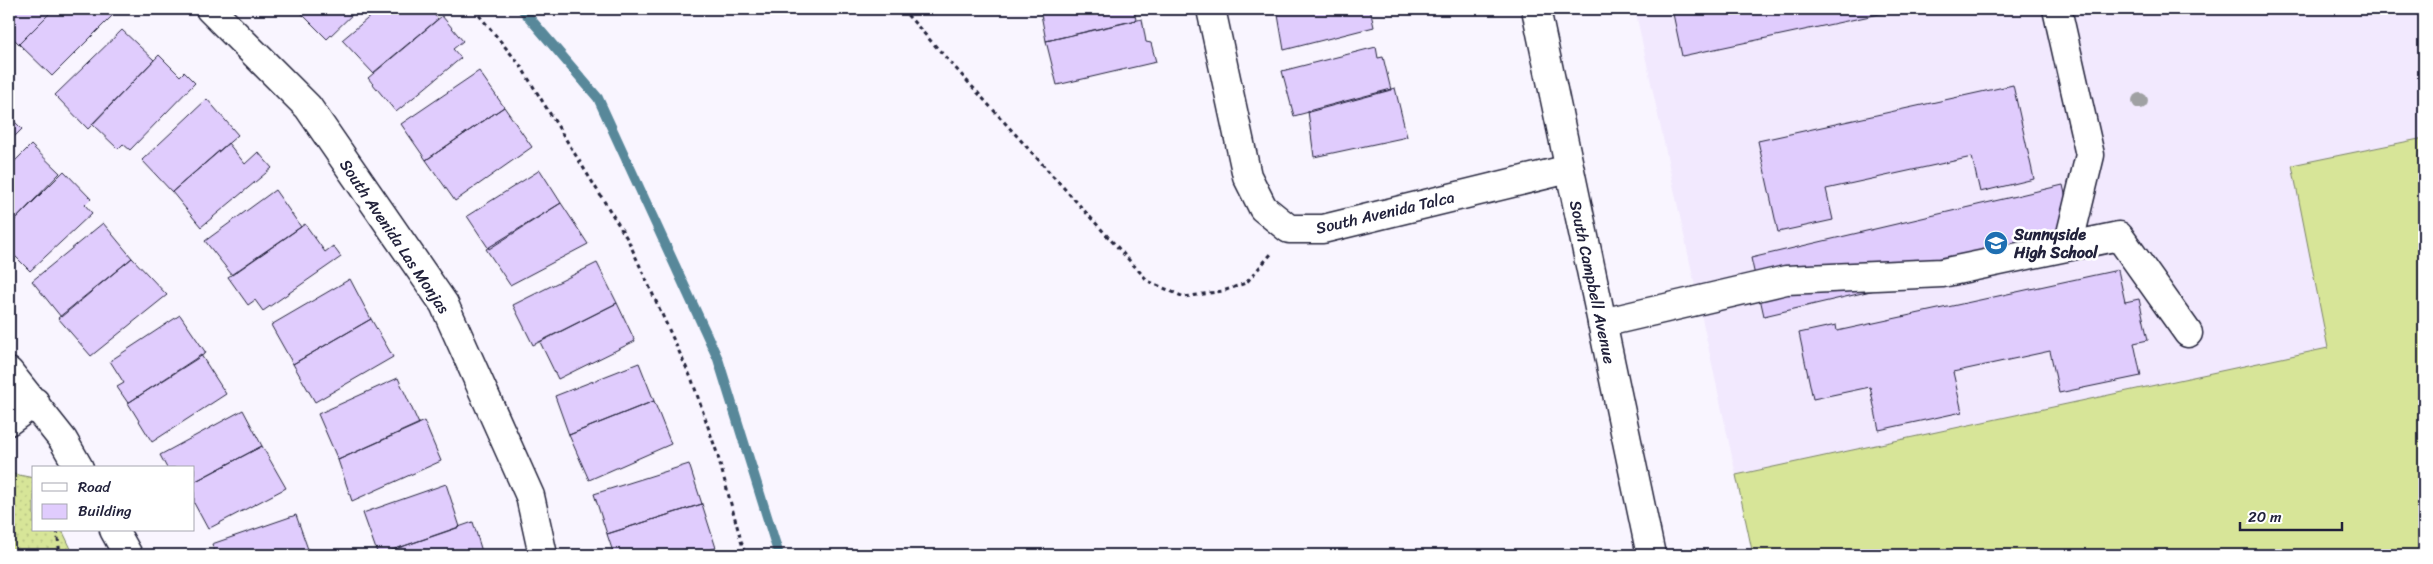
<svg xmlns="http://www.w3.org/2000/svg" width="2433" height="564" viewBox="0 0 2433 564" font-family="Sriracha,sans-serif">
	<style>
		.built { fill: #f2e9fe }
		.grass { fill: #d7e598; stroke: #7c846a }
		.park { fill: url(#park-dots); stroke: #7c846a }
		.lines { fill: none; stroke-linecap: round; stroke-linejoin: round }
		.stream { stroke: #59889a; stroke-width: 10 }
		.building { fill: #e0ccfd; stroke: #22223b }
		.minor-casing { stroke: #22223b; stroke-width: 31 }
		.major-casing { stroke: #22223b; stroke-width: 31 }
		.path { stroke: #22223b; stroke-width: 3; stroke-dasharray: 4 4; stroke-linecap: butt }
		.minor { stroke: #fff; stroke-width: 28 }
		.major { stroke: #fff; stroke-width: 28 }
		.tree { fill: #a0a1a3 }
		.labels { text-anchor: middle; stroke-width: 5; stroke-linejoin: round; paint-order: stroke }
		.street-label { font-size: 16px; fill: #22223b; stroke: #fff }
		.poi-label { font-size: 16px; font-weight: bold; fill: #22223b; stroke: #fff; text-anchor: start }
	</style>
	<defs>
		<pattern id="park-dots" width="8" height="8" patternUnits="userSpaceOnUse" patternTransform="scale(1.25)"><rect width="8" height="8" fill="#d7e598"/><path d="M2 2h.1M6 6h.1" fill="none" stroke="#b8c484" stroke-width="1.8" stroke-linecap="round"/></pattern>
	</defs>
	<rect width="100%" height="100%" fill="#f9f5ff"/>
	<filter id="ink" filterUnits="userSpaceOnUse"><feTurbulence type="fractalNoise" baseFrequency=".02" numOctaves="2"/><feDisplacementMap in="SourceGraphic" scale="10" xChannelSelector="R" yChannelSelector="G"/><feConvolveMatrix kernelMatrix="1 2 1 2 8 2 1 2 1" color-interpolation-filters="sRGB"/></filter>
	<g filter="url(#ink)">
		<path class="built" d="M1635 9H2424V138L2293 165 2328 348 1736 475Z"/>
		<path class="grass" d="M2424 138V555H1753L1736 475 2328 348 2292 165Z"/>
		<path class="park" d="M9 473 34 478V530H62L74 555H9Z"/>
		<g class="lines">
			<path class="stream" d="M522 9 598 98 718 359 779 555"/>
		</g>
		<path class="building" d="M9 9H54L19 44 9 34Z
			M54 9H109L114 14 52 76 19 44Z
			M297 9H358L327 39Z
			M379 9H429L438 19 373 73 342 40Z
			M1040 9H1134L1136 20 1046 41Z
			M1277 9H1370L1374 27 1284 50Z
			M1672 9H1903L1682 56Z
			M442 16 463 41 453 49 461 58 396 112 368 78Z
			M1142 19 1146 42 1151 43 1156 62 1057 85 1046 41Z
			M122 30 154 60 88 129 55 95Z
			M1376 47 1378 58 1383 57 1391 90 1294 116 1282 71Z
			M159 55 180 76 184 72 195 83 130 150 123 144 118 149 92 124Z
			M479 71 504 107 426 160 401 124Z
			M2013 85 2034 179 1980 192 1972 157 1826 189 1833 220 1778 232 1758 141Z
			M1395 88 1407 137 1314 157 1308 111Z
			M207 99 238 135 172 192 142 160Z
			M504 107 532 147 455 201 426 160Z
			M9 116 22 129 9 142Z
			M228 143 245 164 258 152 272 168 201 227 172 192Z
			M31 145 60 173 9 226V167Z
			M540 170 561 203 489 249 467 216Z
			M64 171 91 199 85 205 92 213 30 271 9 250V226Z
			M2063 185 2076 243 1764 316 1751 258Z
			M275 190 301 227 232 275 205 241Z
			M561 203 588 244 510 285 486 249Z
			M103 223 132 258 61 317 32 281Z
			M305 224 325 252 333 246 341 257 263 311 255 300 248 305 228 277Z
			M132 258 167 295 91 356 58 318Z
			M597 263 617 303 533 345 513 305Z
			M2118 270 2125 302 2139 299 2148 340 2134 343 2141 376 2059 393 2050 351 1953 372 1962 412 1879 430 1870 387 1813 399 1799 333 1836 325 1837 331Z
			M350 279 371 319 293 364 271 325Z
			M617 303 635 341 558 379 540 342Z
			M180 315 206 353 128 403 117 387 124 383 110 361Z
			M371 319 393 357 315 402 293 364Z
			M201 355 226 394 152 442 128 403Z
			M639 363 654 401 569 435 555 396Z
			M398 378 419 424 338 460 318 414Z
			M654 401 671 444 589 480 569 435Z
			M243 410 262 446 194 482V468H167L160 455Z
			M424 421 441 461 352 501 338 460Z
			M262 446 286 488 208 529 194 503V482Z
			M689 464 702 504 607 534 594 494Z
			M446 484 460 527 378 555 363 513Z
			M702 504 716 548 692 555H614L607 534Z
			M296 515 310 555H216L212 544Z
			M473 522 483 555H378Z"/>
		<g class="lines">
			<g class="minor-casing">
				<path id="minor" d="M210 9 308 107 444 304 530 496 543 555
					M1211 9 1247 176 1263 208 1289 229H1323L1569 169
					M2057 9 2090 155 2068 246
					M1602 323 1786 280 1942 273 2119 236 2188 333
					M9 372 63 440 79 468
					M9 421 35 402
					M114 530 128 555"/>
			</g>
			<g class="major-casing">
				<path id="major" d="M1536 9 1651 555"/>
			</g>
			<path class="path" d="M474 9 520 65 628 240 692 380 717 453 745 555
				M902 9 1148 281 1184 297 1223 291 1246 283 1271 254
				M57 530 60 555"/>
			<use href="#minor" class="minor"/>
			<use href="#major" class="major"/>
		</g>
		<circle class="tree" cx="2140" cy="101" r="8"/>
	</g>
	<defs>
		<g id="school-disc" transform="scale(1.25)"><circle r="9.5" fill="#1f6fb2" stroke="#fff"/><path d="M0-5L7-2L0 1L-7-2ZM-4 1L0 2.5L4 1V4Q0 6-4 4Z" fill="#fff"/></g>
	</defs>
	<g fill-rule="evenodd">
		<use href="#school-disc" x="1996" y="243"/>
	</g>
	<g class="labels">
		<g class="street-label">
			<text transform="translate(1385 212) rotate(-13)" y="6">South Avenida Talca</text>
			<text transform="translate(395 236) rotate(56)" y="6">South Avenida Las Monjas</text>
			<text transform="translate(1593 282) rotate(78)" y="6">South Campbell Avenue</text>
		</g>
		<g class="poi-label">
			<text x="2014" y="240">Sunnyside<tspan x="2014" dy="18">High School</tspan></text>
		</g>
	</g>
	<rect width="2433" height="564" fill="none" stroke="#fff" stroke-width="30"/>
	<rect x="15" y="15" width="2403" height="534" fill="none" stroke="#22223b" stroke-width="2" filter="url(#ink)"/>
	<rect x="32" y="466" width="162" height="65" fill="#ffffff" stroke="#a7a7b1"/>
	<rect x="42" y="483" width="25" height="8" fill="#ffffff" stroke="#a7a7b1"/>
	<text x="78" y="492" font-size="15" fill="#22223b">Road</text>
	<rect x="42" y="504" width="25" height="15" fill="#e0ccfd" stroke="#a7a7b1"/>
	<text x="78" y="516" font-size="15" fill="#22223b">Building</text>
	<path d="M2240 522v8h102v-8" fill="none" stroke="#22223b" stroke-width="2.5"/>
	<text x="2248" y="522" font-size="15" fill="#22223b" stroke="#ffffff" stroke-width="4" paint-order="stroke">20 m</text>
</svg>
